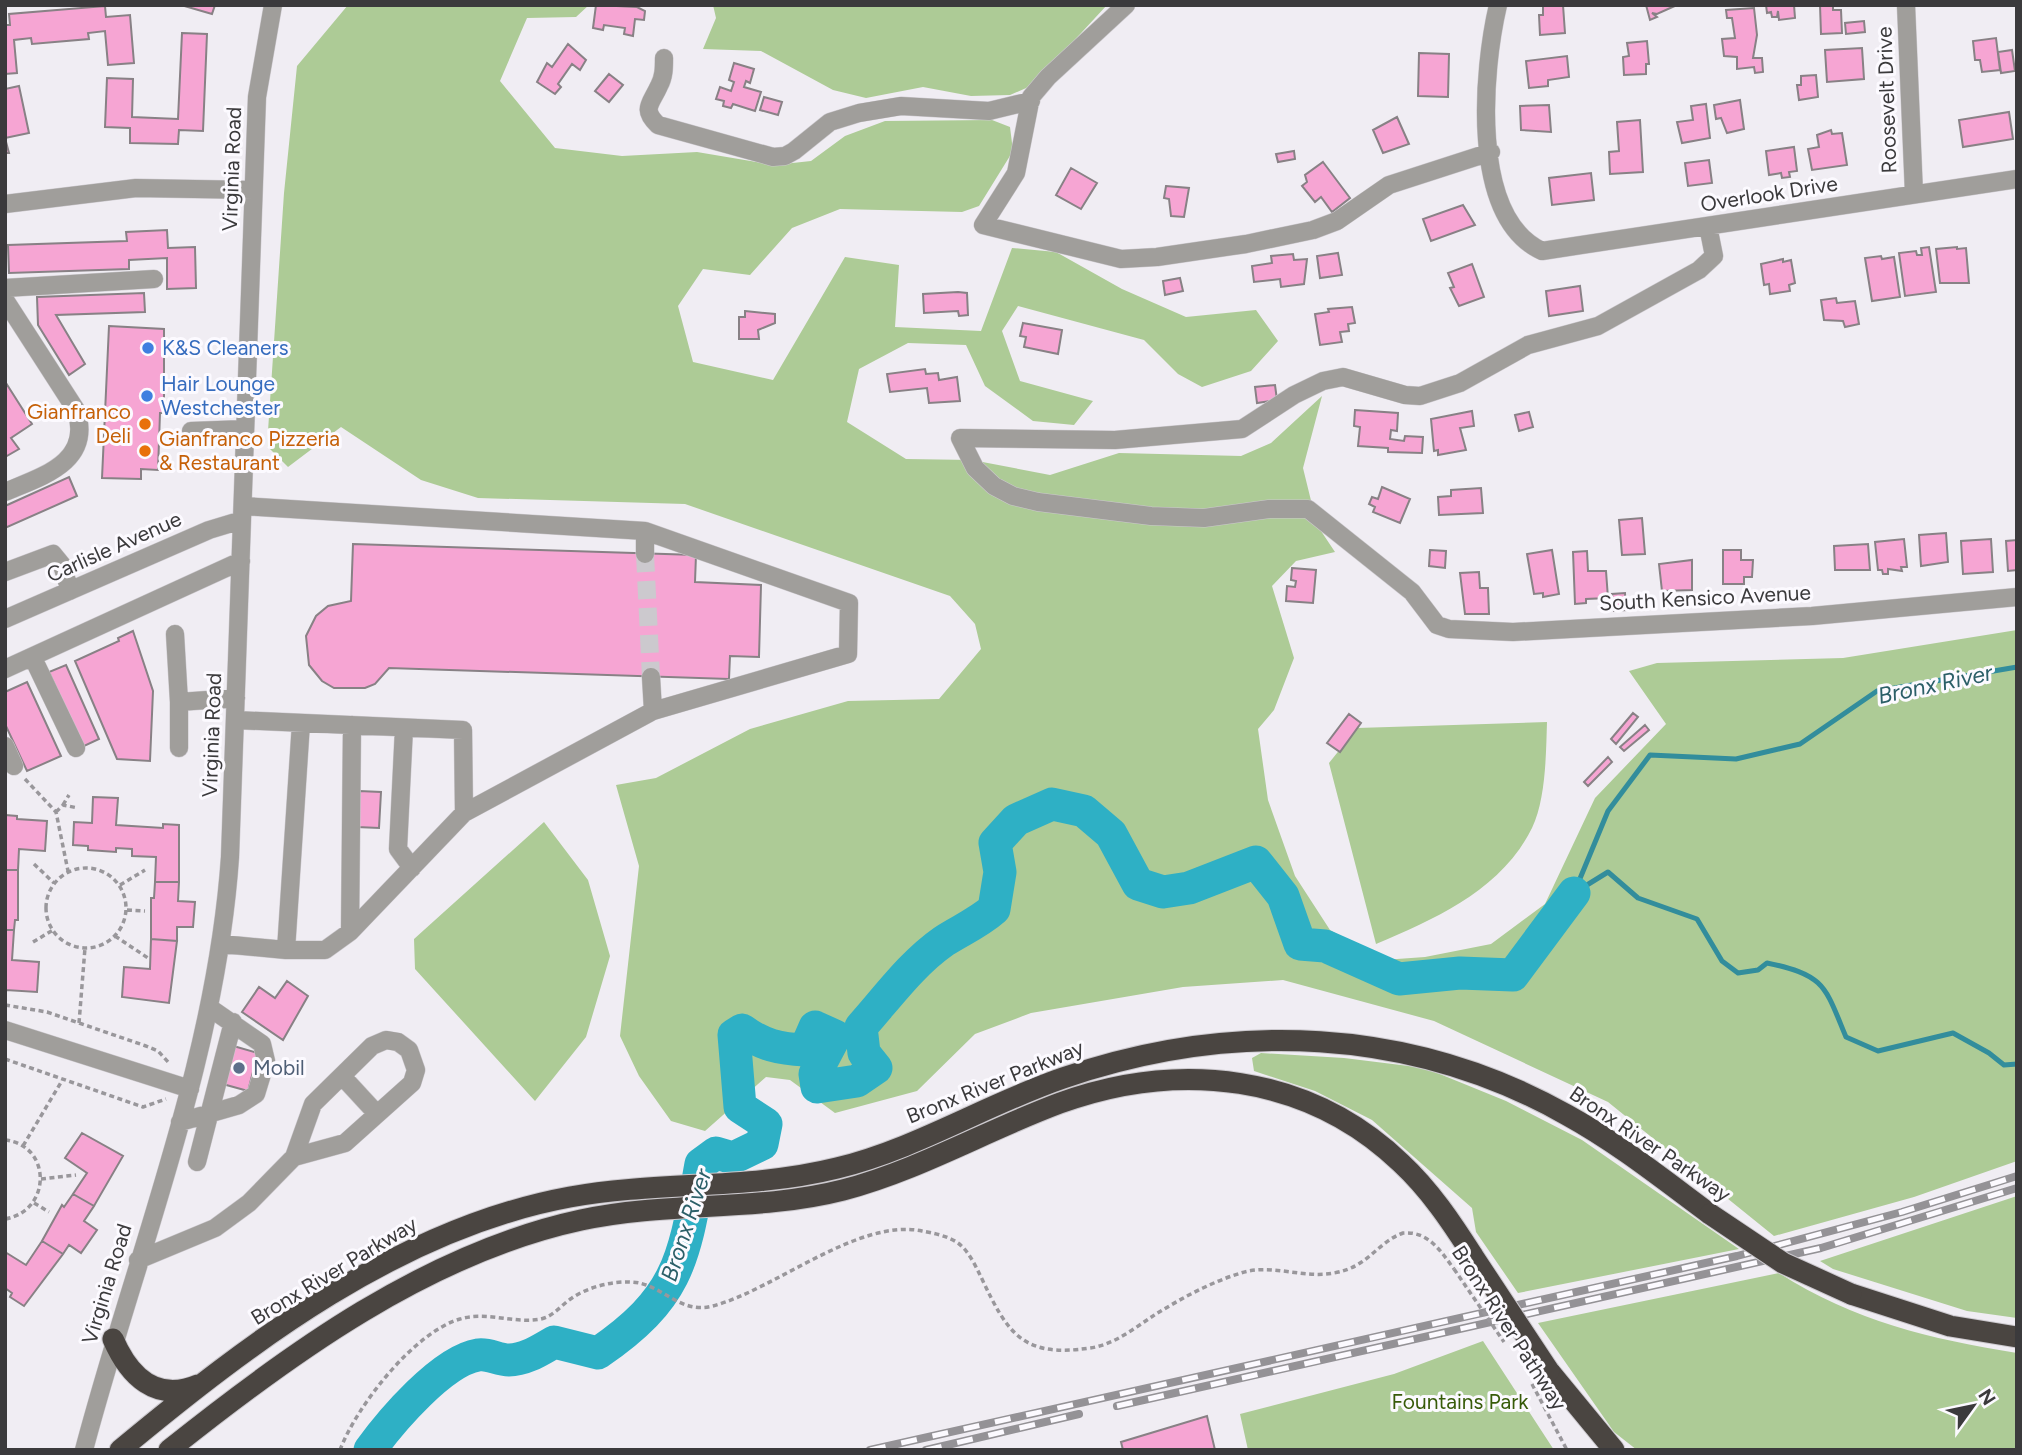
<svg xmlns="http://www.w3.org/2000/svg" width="2022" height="1455" viewBox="0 0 2022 1455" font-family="Figtree,sans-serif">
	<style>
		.green { fill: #adcb96 }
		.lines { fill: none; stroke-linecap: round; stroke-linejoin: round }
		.stream { stroke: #328d9c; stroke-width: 5 }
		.river { stroke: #2eb0c5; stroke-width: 33 }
		.building { fill: #f6a5d3; stroke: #888185; stroke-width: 2 }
		.minor-tunnel { stroke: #ccc9ce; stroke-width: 18; stroke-dasharray: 18 9; stroke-linecap: butt }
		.minor-casing { stroke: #ccc9ce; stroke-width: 19 }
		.highway-casing { stroke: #ccc9ce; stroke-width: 23 }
		.path { stroke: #99979b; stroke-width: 3.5; stroke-dasharray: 5 3.5; stroke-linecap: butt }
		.minor { stroke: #a09e9b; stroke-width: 18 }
		.highway { stroke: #4a4541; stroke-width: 21 }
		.rail-casing { stroke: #949296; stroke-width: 8 }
		.rail { stroke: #fcfaff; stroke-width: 5; stroke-dasharray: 16; stroke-linecap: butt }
		.highway-bridge-casing { stroke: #ccc9ce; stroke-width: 23; stroke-linecap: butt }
		.path-bridge { stroke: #99979b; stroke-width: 3.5; stroke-dasharray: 5 3.5; stroke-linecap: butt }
		.highway-bridge { stroke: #4a4541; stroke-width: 21 }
		.shop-dot { fill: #3f7fe0; stroke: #fcfaff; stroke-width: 2.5 }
		.food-dot { fill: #e8710a; stroke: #fcfaff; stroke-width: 2.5 }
		.service-dot { fill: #5c6f8a; stroke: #fcfaff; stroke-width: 2.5 }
		.labels { text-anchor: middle; stroke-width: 6; stroke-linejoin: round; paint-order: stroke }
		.street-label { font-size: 21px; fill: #3b3a3c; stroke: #fcfaff }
		.shop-label { font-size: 21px; fill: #366cbe; stroke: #fcfaff; text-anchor: start }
		.food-label { font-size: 21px; fill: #c56008; stroke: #fcfaff; text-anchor: end }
		.service-label { font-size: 21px; fill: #4e5e75; stroke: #fcfaff; text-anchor: start }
		.park-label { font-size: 21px; fill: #375b09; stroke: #fcfaff }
		.water-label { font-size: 23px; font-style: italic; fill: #2c5f68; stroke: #fcfaff }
	</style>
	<rect width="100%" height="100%" fill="#f0edf3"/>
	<path class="green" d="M348 5H589L576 17 527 18 500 81 555 148 622 156 697 152 774 165 811 161 845 136 885 121 992 120 1010 127 1013 151 979 206 962 212 840 209 792 228 750 275 703 269 678 306 693 362 773 380 845 257 899 265 895 327 981 331 1012 248 1056 252 1122 289 1186 317 1256 310 1278 341 1251 371 1202 387 1178 374 1144 340 1018 306 1002 331 1020 381 1093 401 1074 425 1033 421 985 386 966 345 908 343 859 369 847 422 906 459 972 460 1050 475 1119 453 1241 456 1271 443 1322 396 1303 468 1317 525 1335 552 1296 561 1272 586 1294 658 1274 710 1258 729 1268 800 1295 876 1330 930 1383 960 1425 957 1491 944 1545 904 1595 798 1666 724 1629 671 1657 663 1843 658 2017 630V1161L1914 1197 1774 1236 1608 1102 1434 1021 1283 980 1183 987 1031 1013 975 1034 917 1091 835 1113 790 1080 766 1077 705 1131 671 1121 639 1076 620 1036 639 866 616 785 656 778 750 729 848 701 939 699 981 649 975 624 950 596 685 504 478 498 421 480 341 427 288 467 267 446 284 193 297 66Z
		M713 5H1107L1033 85 1010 95 971 96 923 87 866 98 833 90 761 51 703 49 716 18Z
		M1547 722C1546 753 1546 799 1532 828 1501 890 1437 918 1376 944L1329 763 1357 728Z
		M544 822 588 880 610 956 586 1037 535 1101 415 969 414 939Z
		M1261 1053 1344 1058 1425 1068 1506 1101 1582 1140 1739 1249 1518 1293 1476 1232 1472 1208 1372 1120 1315 1091 1254 1071 1252 1058Z
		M2017 1196V1318L1967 1311 1833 1269 1820 1261Z
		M1779 1273C1854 1321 1930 1339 2017 1353V1450H1637L1614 1432 1538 1323Z
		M1483 1341 1554 1450H1248L1240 1414 1394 1374Z"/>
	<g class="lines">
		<path class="stream" d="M1574 893 1608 872 1638 898 1697 919 1722 961 1738 973 1758 970 1767 963C1826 975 1825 987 1846 1037L1878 1051 1953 1033 1989 1053 2004 1065 2017 1064
			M1574 893 1608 811 1650 755 1736 759 1800 744 1877 691 2017 667"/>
		<path class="river" d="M370 1450C391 1421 442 1361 478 1355 488 1353 498 1360 509 1360 525 1360 540 1350 554 1342L598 1353C681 1296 684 1258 701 1164L716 1153 733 1158 762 1144 766 1124 740 1107 734 1035 742 1030C762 1045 780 1049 805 1050L815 1027 835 1036 815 1074 817 1087 857 1081 876 1068 864 1053 861 1027C887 998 911 964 944 941 961 930 978 923 994 909L1000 872 995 843 1016 820 1052 804 1084 811 1111 834 1138 884 1163 892 1189 888 1256 862 1283 896 1300 944 1325 946 1399 979 1460 973 1513 975 1574 893"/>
	</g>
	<path class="building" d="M181 5H215L212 14Z
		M596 5 637 7 645 11 644 20 635 19 633 36 624 34 625 28 604 25 603 30 593 28Z
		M1543 5H1563L1565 33 1540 35 1539 15H1543Z
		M1646 5H1677L1657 14 1652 13 1657 17 1650 20Z
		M1766 5H1794L1795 18 1779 20 1778 11 1777 17H1772L1771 12 1767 13Z
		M1820 5H1833V10H1841L1842 33 1821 34Z
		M105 6 106 17 130 15 134 63 108 65 105 31 88 33 89 39 32 44 31 38 14 40 17 73 5 74V25H10L9 14Z
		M1754 8 1757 35 1753 58H1762L1763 72 1755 73 1754 67 1737 69V57L1724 56 1722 39 1735 38 1732 18H1727L1726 10Z
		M1864 21 1865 32 1846 34 1845 23Z
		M182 33 207 34 203 131 179 130 178 144 130 143V128L105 127 107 78 133 79 132 117 178 119Z
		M1996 38 2000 70 1982 72 1980 60H1975L1973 41Z
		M1647 41 1649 64H1646V74L1624 75 1623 57 1629 56 1627 43Z
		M568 44 586 60 580 70 572 64 558 84 561 87 555 94 537 82 547 63 552 67Z
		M1862 48 1864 79 1827 82 1825 50Z
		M2012 50 2015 71 2001 73 1998 52Z
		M1419 53 1449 54 1448 97 1418 96Z
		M1567 56 1569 77 1548 80V86L1529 88 1526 61Z
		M734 63 754 69 750 83 746 81 744 87 761 92 755 111 733 104 731 108 723 106 724 101 716 99 720 87 731 91 734 82 729 80Z
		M609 74 623 85 609 102 595 91Z
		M1816 75 1818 97 1799 100 1797 85H1801V76Z
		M19 86 29 133 5 138 9 153H5V89Z
		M764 97 782 102 778 115 760 110Z
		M1740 100 1744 129 1727 133 1721 118 1716 119 1714 105Z
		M1706 104 1710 138 1682 143 1677 122 1693 120 1691 106Z
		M1549 105 1551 132 1521 130 1520 106Z
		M2009 112 2013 139 1963 147 1959 120Z
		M1397 117 1409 144 1383 153 1373 130Z
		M1640 120 1643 172 1610 174 1609 152 1619 151 1617 122Z
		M1831 130 1832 134 1842 133 1847 165 1812 170 1808 149 1819 147 1817 135Z
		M1794 147 1797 171 1789 172 1790 177 1782 178 1781 173 1769 175 1766 151Z
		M1294 151 1295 159 1278 162 1276 154Z
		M1709 160 1712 183 1688 186 1685 163Z
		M1323 162 1350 198 1332 212 1321 197 1315 202 1302 186 1307 182 1305 175Z
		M1071 168 1097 183 1081 209 1056 195Z
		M1591 173 1594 200 1552 205 1549 178Z
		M1166 186 1189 188 1184 217 1171 216 1169 199 1164 198Z
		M1463 205 1475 225 1431 241 1423 219Z
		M167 230 168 248 195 247 196 288 167 289V258L129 260V269L9 273 8 245 127 241 126 232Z
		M1929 247 1936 292 1905 296 1899 253 1916 251 1917 255H1922L1921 248Z
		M1957 247V249L1966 248 1969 283H1940L1936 249Z
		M1338 253 1342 275 1320 278 1317 256Z
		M1293 254 1294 260 1307 259 1304 284 1281 287 1280 279 1254 282 1252 266 1272 263 1271 256Z
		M1881 256 1882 259 1894 257 1900 297 1872 301 1865 258Z
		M1783 259V262L1791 260 1795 283 1789 285 1790 291 1770 294 1769 284 1764 285 1761 264Z
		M1472 264 1484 297 1459 306 1450 288 1454 287 1448 273Z
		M1180 278 1183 291 1165 295 1163 281Z
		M1580 286 1583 311 1549 316 1546 291Z
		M958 292 967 293 968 315 959 316 958 311 924 313 923 294Z
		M144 293 145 312 56 315 85 364 69 375 38 325 37 297Z
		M1836 298 1837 303 1855 301 1859 324 1845 327 1843 321 1824 320 1821 300Z
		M1352 307 1355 323 1348 324 1349 331 1340 332 1342 342 1320 345 1315 314 1329 312 1328 309Z
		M745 311 775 314V323L758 330 759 339H739V317H745Z
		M1023 323 1062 330 1058 354 1024 347 1026 337 1020 336Z
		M109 326 164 329V413H160L158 470 141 469V479L102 478Z
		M925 369 926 374 938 373 939 380 957 377 960 401 929 403 927 388 890 392 887 374Z
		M6 383 32 424 11 438 19 449 5 457Z
		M1275 385 1277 400 1257 403 1255 387Z
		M1355 410 1398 413 1397 431 1391 430 1390 439 1404 441 1405 436 1423 437 1422 453 1388 452V448L1358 446 1360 427 1354 426Z
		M1472 411 1474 426 1460 428 1466 450 1438 455V450L1434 451 1431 419Z
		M1529 412 1533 427 1519 431 1515 415Z
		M69 477 77 496 5 528V506Z
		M1382 487 1410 499 1400 523 1373 512 1375 507 1369 504 1372 497 1378 499Z
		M1481 488 1483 513 1439 515 1438 497 1451 496V490Z
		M1642 518 1645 554 1622 555 1619 520Z
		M1946 533 1948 562 1921 566 1919 535Z
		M1904 539 1907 567H1901L1902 571 1888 569V574H1883L1882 570H1878L1875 542Z
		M1991 539 1993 572 1963 574 1961 541Z
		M2017 540V570L2008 571 2006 541Z
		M353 544 696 555 695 582 761 585 759 657 730 656 729 679 389 668 375 684 365 688H334L322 681 309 665 306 636 316 616 328 606 351 601Z
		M1868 544 1870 570H1835L1834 546Z
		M1430 550 1446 551 1445 568 1429 566Z
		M1552 550 1559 594 1543 597V593L1534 594 1527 554Z
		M1723 550H1741V560H1753L1752 577H1744V584H1723Z
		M1587 551 1588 571H1606L1608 598 1586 599V603L1575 604 1573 552Z
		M1692 560V590L1662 591 1659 564Z
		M1292 568 1316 570 1313 603 1286 601 1287 586 1295 587 1296 581 1291 580Z
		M1479 572 1480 588H1488L1489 614H1465L1460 573Z
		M1625 593 1626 610 1614 611 1612 594Z
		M133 631 153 691 150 761 117 759 75 661 119 641 118 638Z
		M66 665 99 739 82 747 49 672Z
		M27 682 61 756 27 771 5 724V692Z
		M1633 713 1638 717 1616 744 1611 739Z
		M1349 714 1361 723 1340 752 1327 743Z
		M1645 725 1649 730 1624 751 1620 747Z
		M1608 757 1612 762 1588 786 1584 782Z
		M359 791 381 792 379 828 357 827Z
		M93 797 118 798 116 825 163 828V824L179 825V882H155L156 857 132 856V849L116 848V852L88 850V846L73 845 74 822 92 823Z
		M5 815 17 816V819L47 821 45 851 19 849 18 870H5Z
		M5 870H18V920H15L14 930H5Z
		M155 882H179L178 901 195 902 193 927H177V941L151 939V898H154Z
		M5 930H14L12 960 39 962 37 992 6 990 5 994Z
		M151 939 177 941 169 1003 122 997 124 967 150 969Z
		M287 981 308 996 283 1040 242 1012 259 987 275 998Z
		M230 1045 258 1053 248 1091 219 1083Z
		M82 1133 123 1156 94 1206 73 1194 87 1173 65 1158Z
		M73 1194 94 1206 84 1221 97 1230 81 1253 69 1245 63 1254 42 1241 62 1205 64 1207Z
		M42 1241 63 1254 24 1306 10 1297 12 1293 5 1288V1252L26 1265Z
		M1207 1416 1215 1450H1123L1121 1442Z"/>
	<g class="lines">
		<path class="minor-tunnel" d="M645 554 651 677"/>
		<g class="minor-casing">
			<path id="minor" d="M1126 5 1048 77 1031 97 1016 173 983 225 1121 259 1157 257 1246 244 1313 230 1337 221 1389 185 1491 152
				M1498 5C1483 69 1469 217 1542 251L2017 179
				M1906 5 1914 194
				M664 58C664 68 664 77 659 86 651 104 641 109 658 125L773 157 785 156 794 151 830 122 859 113 901 106 989 111 1031 101
				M5 204 136 188 253 190
				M1708 226 1714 256 1699 270 1598 326 1528 345 1460 383 1420 396 1405 395 1343 377 1323 381 1294 395 1242 429 1115 440 960 438 975 468 994 486 1013 496 1038 502 1151 516 1204 518 1269 509H1308L1412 592 1437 625 1449 629 1513 632 1812 616 2017 597
				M5 288 154 279
				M5 300 76 410C93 462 43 476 5 492
				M191 431 245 429
				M243 506 645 531 849 603 848 654 653 711 464 813 350 932 325 950H286L301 723
				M645 531V554
				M5 572 53 554 62 565 70 591
				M5 619 209 530 242 520
				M175 634 179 702 236 698
				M33 658 76 748
				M5 669 241 561
				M651 677 653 711
				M179 702V748
				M235 720 463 730 464 813
				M404 728 398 849 412 868
				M5 746 14 766
				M350 932 352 725
				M222 944 286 950
				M5 1030 190 1089
				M342 1076 377 1114
				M180 1122 239 1105 256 1094 266 1061 262 1044 210 1008
				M197 1162 233 1022
				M138 1260 215 1228 249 1203 294 1157 345 1143 412 1083 416 1070 409 1050 398 1042 386 1040 372 1046 313 1104 294 1157
				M84 1450C136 1253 216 1061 230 857L257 97 273 5"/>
		</g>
		<g class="highway-casing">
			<path id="highway" d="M1851 1294 1950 1326 2017 1337
				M113 1339C129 1376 156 1403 198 1385
				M1549 1371 1614 1450
				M120 1450C250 1342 400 1228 570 1197 659 1181 749 1190 837 1168 916 1149 987 1104 1063 1078 1232 1020 1411 1027 1567 1115 1618 1143 1664 1180 1710 1214
				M169 1450C289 1354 428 1253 581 1220 668 1201 757 1212 843 1190 919 1170 987 1130 1060 1103 1179 1060 1308 1074 1401 1163 1430 1190 1452 1223 1473 1256"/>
		</g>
		<path class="path" d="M25 779 56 812 68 871
			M63 805 69 795
			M56 812 63 805 78 808
			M34 864 54 883
			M46 908a40 40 0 1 1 80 0a40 40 0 1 1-80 0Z
			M120 885 145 870
			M127 910 145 911
			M115 936 148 958
			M33 942 53 930
			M5 1005 47 1012 146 1046 158 1051 169 1063
			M79 1023 85 948
			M5 1059 143 1107 166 1099
			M5 1140C52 1145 52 1211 5 1219
			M23 1146 63 1079
			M41 1179 76 1175
			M34 1203 49 1212
			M1532 1384 1567 1450
			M340 1450C356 1407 414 1332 460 1319 487 1311 514 1324 541 1319 554 1316 561 1305 572 1298 588 1287 612 1281 631 1282 662 1283 679 1315 713 1306 776 1289 858 1218 922 1231 933 1233 948 1236 958 1243 969 1251 976 1267 982 1279 1008 1334 1023 1358 1090 1348 1114 1345 1136 1327 1156 1314 1182 1298 1211 1282 1241 1273 1271 1263 1303 1279 1334 1273 1369 1267 1376 1243 1403 1233 1428 1231 1440 1250 1454 1269"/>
		<use href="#minor" class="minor"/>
		<use href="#highway" class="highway"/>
		<g class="rail-casing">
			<path id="rail" d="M1117 1406 1821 1248 2017 1188
				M870 1450 1737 1256 1902 1212 2017 1176
				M926 1450 1079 1414"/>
		</g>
		<use href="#rail" class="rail"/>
		<g class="highway-bridge-casing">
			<path id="highway-bridge" d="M1710 1214 1783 1263 1851 1294
				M1473 1256 1549 1371"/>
		</g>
		<path class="path-bridge" d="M1454 1269 1504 1342"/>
		<use href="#highway-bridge" class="highway-bridge"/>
	</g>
	<g class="shop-dot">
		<circle cx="148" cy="348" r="7"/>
		<circle cx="147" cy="396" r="7"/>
	</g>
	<g class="food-dot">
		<circle cx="145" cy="424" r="7"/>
		<circle cx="145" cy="451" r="7"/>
	</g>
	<circle class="service-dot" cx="239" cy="1068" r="7"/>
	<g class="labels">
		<g class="street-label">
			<text transform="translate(1887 100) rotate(-92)" y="7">Roosevelt Drive</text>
			<text transform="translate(232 169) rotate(-88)" y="7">Virginia Road</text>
			<text transform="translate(1769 194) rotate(-9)" y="7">Overlook Drive</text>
			<text transform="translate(114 547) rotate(-24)" y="7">Carlisle Avenue</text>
			<text transform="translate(1705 598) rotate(-3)" y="7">South Kensico Avenue</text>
			<text transform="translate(212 735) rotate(-88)" y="7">Virginia Road</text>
			<text transform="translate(995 1082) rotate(-22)" y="7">Bronx River Parkway</text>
			<text transform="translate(1650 1144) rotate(34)" y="7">Bronx River Parkway</text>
			<text transform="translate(334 1271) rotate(-31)" y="7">Bronx River Parkway</text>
			<text transform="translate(107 1284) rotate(-73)" y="7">Virginia Road</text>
			<text transform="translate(1509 1328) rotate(57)" y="7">Bronx River Pathway</text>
		</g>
		<g class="shop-label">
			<text x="162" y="355">K&amp;S Cleaners</text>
			<text x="161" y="391">Hair Lounge<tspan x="161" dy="24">Westchester</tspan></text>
		</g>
		<g class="food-label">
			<text x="131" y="419">Gianfranco<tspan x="131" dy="24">Deli</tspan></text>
			<text x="159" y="446" text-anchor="start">Gianfranco Pizzeria<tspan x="159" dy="24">&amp; Restaurant</tspan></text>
		</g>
		<g class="service-label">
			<text x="253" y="1075">Mobil</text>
		</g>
		<g class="park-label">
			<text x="1460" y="1409">Fountains Park</text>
		</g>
		<g class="water-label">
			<text transform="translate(1935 684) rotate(-12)" y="8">Bronx River</text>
			<text transform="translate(686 1225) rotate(-72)" y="8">Bronx River</text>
		</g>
	</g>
	<rect width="2022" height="1455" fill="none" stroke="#3b3a3c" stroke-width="14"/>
	<g transform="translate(1973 1406) rotate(57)" stroke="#fcfaff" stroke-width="5" paint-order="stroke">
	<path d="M0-5L12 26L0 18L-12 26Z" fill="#3b3a3c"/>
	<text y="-10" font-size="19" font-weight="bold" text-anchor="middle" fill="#3b3a3c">N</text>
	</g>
</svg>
